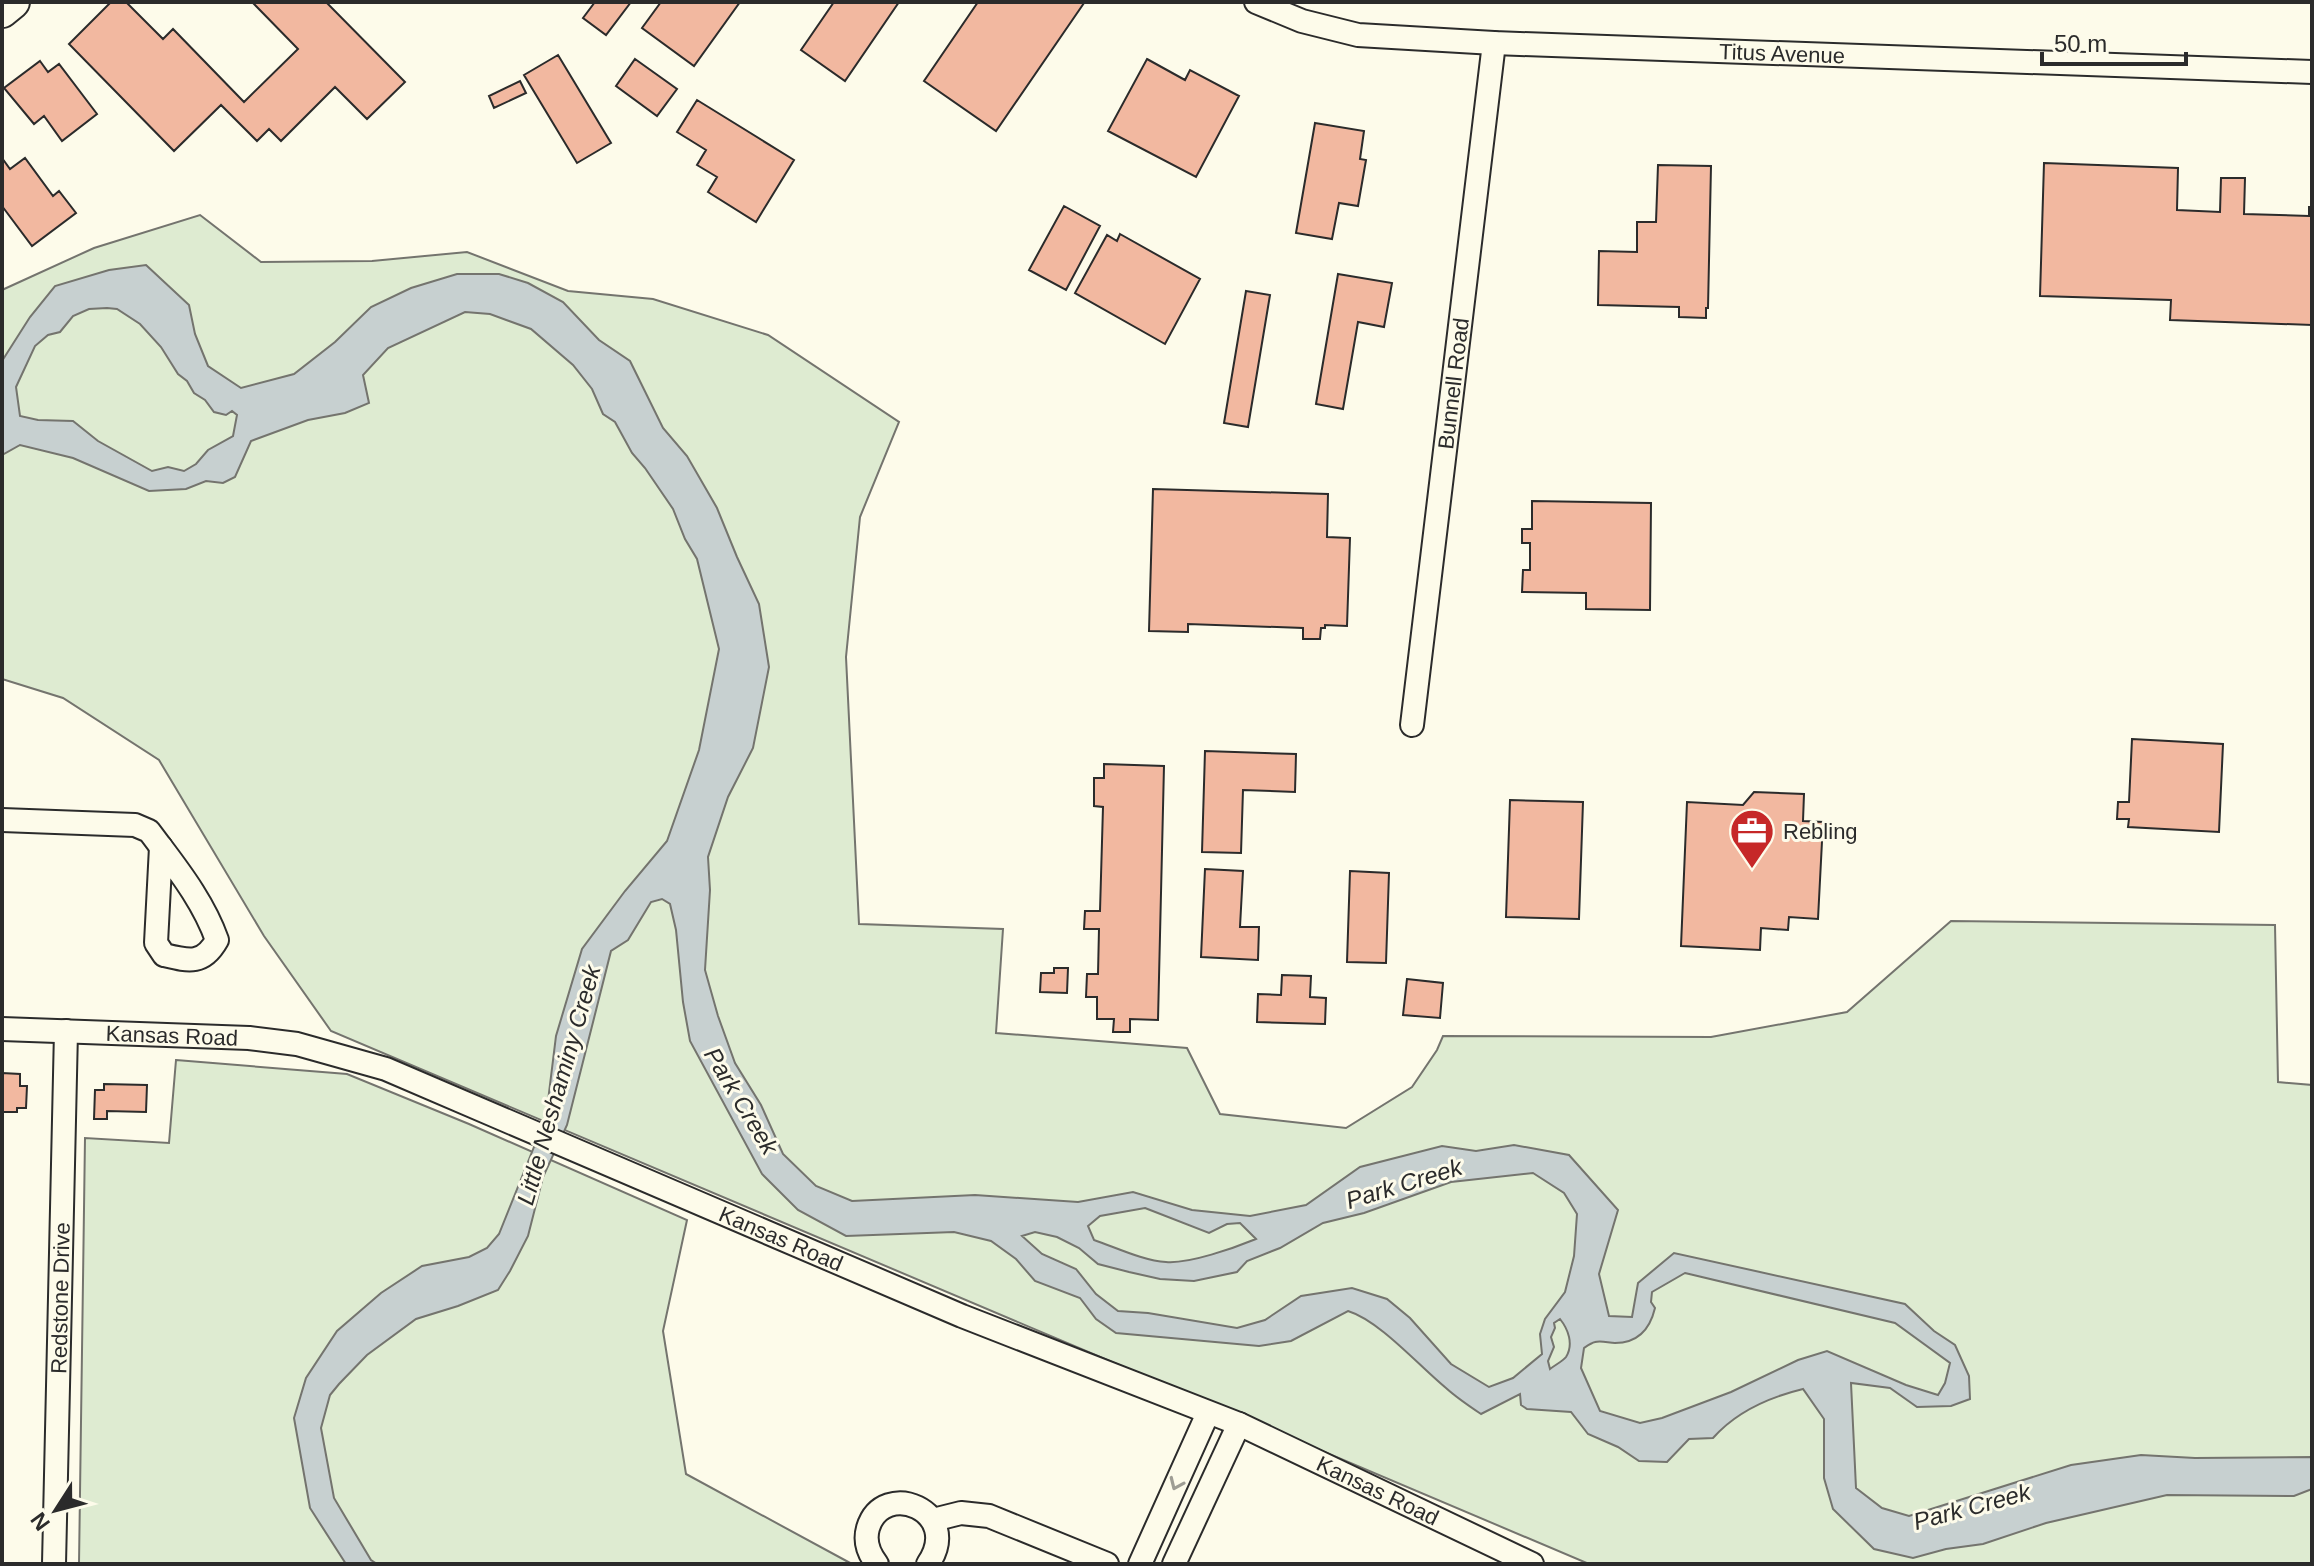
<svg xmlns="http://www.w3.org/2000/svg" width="2314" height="1566" viewBox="0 0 2314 1566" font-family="Arial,sans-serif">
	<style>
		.green { fill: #deebd1; stroke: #74746e; stroke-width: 2 }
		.water { fill: #c7d0d0; stroke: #74746e; stroke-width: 2; fill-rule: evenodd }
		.building { fill: #f2b8a0; stroke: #2b2b2b; stroke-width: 2 }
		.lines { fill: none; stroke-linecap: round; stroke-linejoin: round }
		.minor-casing { stroke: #2b2b2b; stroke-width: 26 }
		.highway-casing { stroke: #2b2b2b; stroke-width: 36 }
		.minor { stroke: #fdfbea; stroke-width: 22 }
		.highway { stroke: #fdfbea; stroke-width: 32 }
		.oneway { stroke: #9e9d94 }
		.labels { text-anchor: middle; stroke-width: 6; stroke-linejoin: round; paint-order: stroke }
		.street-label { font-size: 22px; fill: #2b2b2b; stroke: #fdfbea }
		.poi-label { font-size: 22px; fill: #2b2b2b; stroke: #fdfbea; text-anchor: start }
		.water-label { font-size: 24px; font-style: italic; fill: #2b2b2b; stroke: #fdfbea }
	</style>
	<rect width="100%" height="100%" fill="#fdfbea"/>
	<path class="green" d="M200 215 261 262 372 261 467 252 568 291 653 299 768 335 899 422 860 517 846 657 859 924 1003 929 996 1033 1187 1048 1220 1114 1346 1128 1412 1087 1437 1050 1443 1036 1711 1037 1847 1012 1951 921 2275 925 2278 1082 2312 1085V1564H1589L331 1031 264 936 159 760 63 698 2 679V290L94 248Z
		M176 1060 347 1074 469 1124 687 1220 663 1331 686 1474 852 1564H79L85 1138 169 1143Z"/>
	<path class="water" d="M146 265 189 305 195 334 208 366 241 388 294 374 335 342 371 307 411 288 457 274H499L528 283 563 302 599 340 630 361 663 428 687 456 717 508 737 557 759 604 769 667 753 748 728 797 708 857 710 890 705 970 718 1016 735 1063 761 1105 783 1154 816 1186 852 1201 975 1195 1078 1202 1133 1192 1192 1210 1250 1216 1306 1205 1360 1167 1442 1146 1476 1151 1514 1145 1569 1155 1618 1210 1599 1274 1609 1316 1632 1317 1638 1283 1674 1253 1905 1304 1934 1331 1955 1345 1969 1376 1970 1399 1951 1406 1917 1407 1890 1388 1851 1383 1856 1488 1882 1508 1909 1516 2071 1465 2141 1455 2195 1458 2312 1457V1489L2294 1496 2167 1495 2046 1523 1983 1544 1946 1549 1913 1558 1874 1549 1833 1509 1824 1478V1419L1803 1389C1770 1397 1736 1412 1713 1438L1689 1439 1667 1462 1639 1461 1618 1447 1588 1434 1571 1412 1527 1409 1521 1405 1520 1394 1481 1414C1469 1406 1457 1398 1446 1388 1419 1366 1380 1321 1348 1311L1291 1341 1259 1346 1116 1333 1096 1319 1080 1298 1035 1281 1016 1259 991 1241 954 1232 846 1236 798 1210 762 1174 690 1041 683 1002 676 930 670 904 662 899 651 902 628 940 611 951 567 1125 543 1177 528 1236 510 1271 498 1290 458 1306 416 1319 367 1355 339 1384 330 1395 321 1428 334 1498 371 1560 377 1564H346L310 1508 294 1418 306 1378 337 1331 381 1293 422 1266 469 1257 487 1248 499 1234 546 1117 556 1036 582 949 625 891 667 841 699 750 719 649 697 559 685 539 673 509 645 468 632 453 615 422 603 414 592 389 573 365 531 329 490 314 465 312 388 348 363 375 369 403 345 413 308 420 251 441 235 477 223 483 206 481 186 489 149 491 73 458 20 445 2 455V361L30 317 55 286 109 270ZM107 308 117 309 140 324 161 347 178 374 187 381 194 393 205 400 214 412 226 415 232 411 237 415 233 436 208 450 196 464 184 471 168 467 152 471 98 441 73 421 38 420 20 416 16 387 35 346 48 335 60 332 73 316 89 309ZM1533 1173 1564 1193 1577 1214 1574 1256 1565 1292 1545 1319 1540 1334 1542 1354 1513 1378 1489 1387 1451 1364 1410 1318 1387 1299 1352 1288 1301 1296 1265 1320 1237 1328 1148 1313 1118 1311 1096 1294 1076 1269 1042 1254 1022 1236 1035 1232 1057 1237 1079 1248 1098 1264 1129 1272 1160 1279 1194 1281 1237 1272 1247 1261 1280 1248 1323 1223 1364 1213 1451 1182ZM1145 1208 1209 1233 1227 1224 1240 1223 1256 1239C1234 1248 1189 1264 1166 1262 1144 1261 1115 1247 1094 1240L1088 1226 1100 1216ZM1685 1273 1895 1323 1950 1363 1945 1383 1938 1395 1906 1385 1827 1351 1798 1360 1731 1392 1662 1418 1640 1423 1600 1411 1581 1368 1584 1348C1587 1346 1591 1343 1595 1342 1601 1340 1609 1343 1615 1343 1638 1343 1650 1329 1655 1308L1651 1302 1652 1292ZM1560 1319C1568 1329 1574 1344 1566 1357 1563 1361 1555 1365 1550 1369L1548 1361 1554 1347 1551 1337 1555 1328 1554 1323Z"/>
	<path class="building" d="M111 2H126L163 39 173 29 244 102 298 49 252 2H326L405 82 367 119 335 87 281 141 269 129 257 141 221 105 174 151 69 44Z
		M595 2H631L606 35 583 18Z
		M661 2H740L694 66 642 28Z
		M834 2H899L845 81 801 50Z
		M978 2 1084 3 996 131 924 81Z
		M558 55 611 143 577 163 524 75Z
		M635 59 677 89 657 116 616 86Z
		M1147 59 1185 80 1190 70 1239 96 1196 177 1108 131Z
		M40 61 48 72 59 64 97 114 62 141 44 116 34 124 4 88Z
		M520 81 526 93 494 108 489 96Z
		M697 100 794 160 756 222 708 192 717 177 697 165 706 150 677 132Z
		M1315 123 1364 131 1360 159 1366 160 1358 206 1339 203 1332 239 1296 233Z
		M2 158 10 169 25 158 53 196 59 191 76 213 32 246 2 206Z
		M2044 163 2178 168 2177 210 2220 212 2221 178H2245L2244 214 2309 216V207H2312V325L2170 320 2171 300 2040 296Z
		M1658 165 1711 166 1708 308H1706V318L1679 317V307L1598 305 1599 251 1637 252V222H1656Z
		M1064 206 1100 226 1066 290 1029 270Z
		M1120 234 1200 279 1165 344 1075 293 1107 235 1117 241Z
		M1338 274 1392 283 1384 327 1358 322 1343 409 1316 404Z
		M1246 291 1270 295 1248 427 1224 423Z
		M1153 489 1328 494 1327 537 1350 538 1347 626 1325 625V628H1321L1320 639H1303V628L1188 624V632L1149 631Z
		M1532 501 1651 503 1650 610 1586 609V593L1522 592 1523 570H1530V543H1522V529H1532Z
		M2132 739 2223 744 2219 832 2128 827 2129 819H2117L2118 802H2129Z
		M1205 751 1296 754 1295 792 1243 790 1241 853 1202 852Z
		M1104 764 1164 766 1158 1020 1130 1019V1032H1113L1114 1019H1097V997H1086L1087 974H1098L1099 929H1084L1085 911H1100L1103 807 1094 806V778H1104Z
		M1754 792 1804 794 1803 821 1823 822 1818 919 1789 917 1788 930 1761 928 1760 950 1681 946 1687 802 1743 805Z
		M1510 800 1583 802 1579 919 1506 917Z
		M1205 869 1243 871 1240 927H1259L1258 960 1201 957Z
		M1350 871 1389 873 1386 963 1347 962Z
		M1054 968H1068L1067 993 1040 992 1041 973H1054Z
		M1282 975 1311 976 1310 997 1326 998 1325 1024 1257 1022 1258 994 1281 995Z
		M1407 979 1443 983 1440 1018 1403 1015Z
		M2 1073 20 1074V1086H27L26 1108H17V1112H3Z
		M104 1084 147 1085 146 1112 107 1111V1119H94L95 1090H104Z"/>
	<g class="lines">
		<g class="minor-casing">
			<g id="minor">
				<path id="s1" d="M1256 2 1302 21 1358 35 1494 43 2312 72"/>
				<path id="s2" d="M1412 725 1494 43"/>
				<path d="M2 820 135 825 149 831 161 847"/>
				<path d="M161 847C183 876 205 906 217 940 203 965 189 961 164 955L156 943Z"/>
				<path id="s3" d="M2 1029 249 1038 297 1044 386 1069 962 1316 1239 1424 1532 1564"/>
				<path d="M933 1520 961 1513 989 1516 1107 1564"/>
				<path id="s4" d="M54 1564 66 1031"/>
				<path d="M877 1564C869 1554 864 1542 868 1528 883 1478 964 1511 928 1564"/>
				<path d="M1140 1564 1208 1413"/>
				<path d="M1174 1564 1239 1424"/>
			</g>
		</g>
		<g class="highway-casing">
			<path id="highway" d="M2 11 13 2"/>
		</g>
		<use href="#minor" class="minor"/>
		<use href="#highway" class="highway"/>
	</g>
	<defs><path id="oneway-chevron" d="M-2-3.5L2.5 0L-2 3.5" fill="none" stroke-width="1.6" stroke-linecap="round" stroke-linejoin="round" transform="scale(2)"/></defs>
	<use class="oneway" href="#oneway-chevron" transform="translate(1176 1484) rotate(114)"/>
	<defs>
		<g id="office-pin" transform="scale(2.3)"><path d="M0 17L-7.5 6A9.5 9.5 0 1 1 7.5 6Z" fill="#c62828" stroke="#fdfbea"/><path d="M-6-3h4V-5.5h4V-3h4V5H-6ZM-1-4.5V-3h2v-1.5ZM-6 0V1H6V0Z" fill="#fff"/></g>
	</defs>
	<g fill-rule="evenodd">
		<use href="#office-pin" x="1752" y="831"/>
	</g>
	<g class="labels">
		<g class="street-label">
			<text dy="8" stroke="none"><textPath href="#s1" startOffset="532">Titus Avenue</textPath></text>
			<text dy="8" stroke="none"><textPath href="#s2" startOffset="344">Bunnell Road</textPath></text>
			<text dy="8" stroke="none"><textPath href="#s3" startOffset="170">Kansas Road</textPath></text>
			<text dy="8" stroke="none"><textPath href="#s3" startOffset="818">Kansas Road</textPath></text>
			<text dy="8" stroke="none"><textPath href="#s4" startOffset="266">Redstone Drive</textPath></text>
			<text dy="8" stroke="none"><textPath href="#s3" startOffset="1466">Kansas Road</textPath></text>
		</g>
		<g class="poi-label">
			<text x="1783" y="839">Rebling</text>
		</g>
		<g class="water-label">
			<text transform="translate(559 1085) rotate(-74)" y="8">Little Neshaminy Creek</text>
			<text transform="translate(741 1101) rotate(59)" y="8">Park Creek</text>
			<text transform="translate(1404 1184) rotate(-17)" y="8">Park Creek</text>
			<text transform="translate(1972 1507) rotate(-15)" y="8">Park Creek</text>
		</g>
	</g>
	<rect width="2314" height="1566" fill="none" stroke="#2b2b2b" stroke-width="8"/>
	<g transform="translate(56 1510) rotate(234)" stroke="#fdfbea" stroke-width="6" paint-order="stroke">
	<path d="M0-6L14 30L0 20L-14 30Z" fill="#2b2b2b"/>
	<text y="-12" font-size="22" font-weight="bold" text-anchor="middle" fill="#2b2b2b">N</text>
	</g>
	<path d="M2042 52v12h144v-12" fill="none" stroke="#2b2b2b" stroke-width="4"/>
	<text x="2054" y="52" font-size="24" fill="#2b2b2b" stroke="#fdfbea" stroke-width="6" paint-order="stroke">50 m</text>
</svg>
